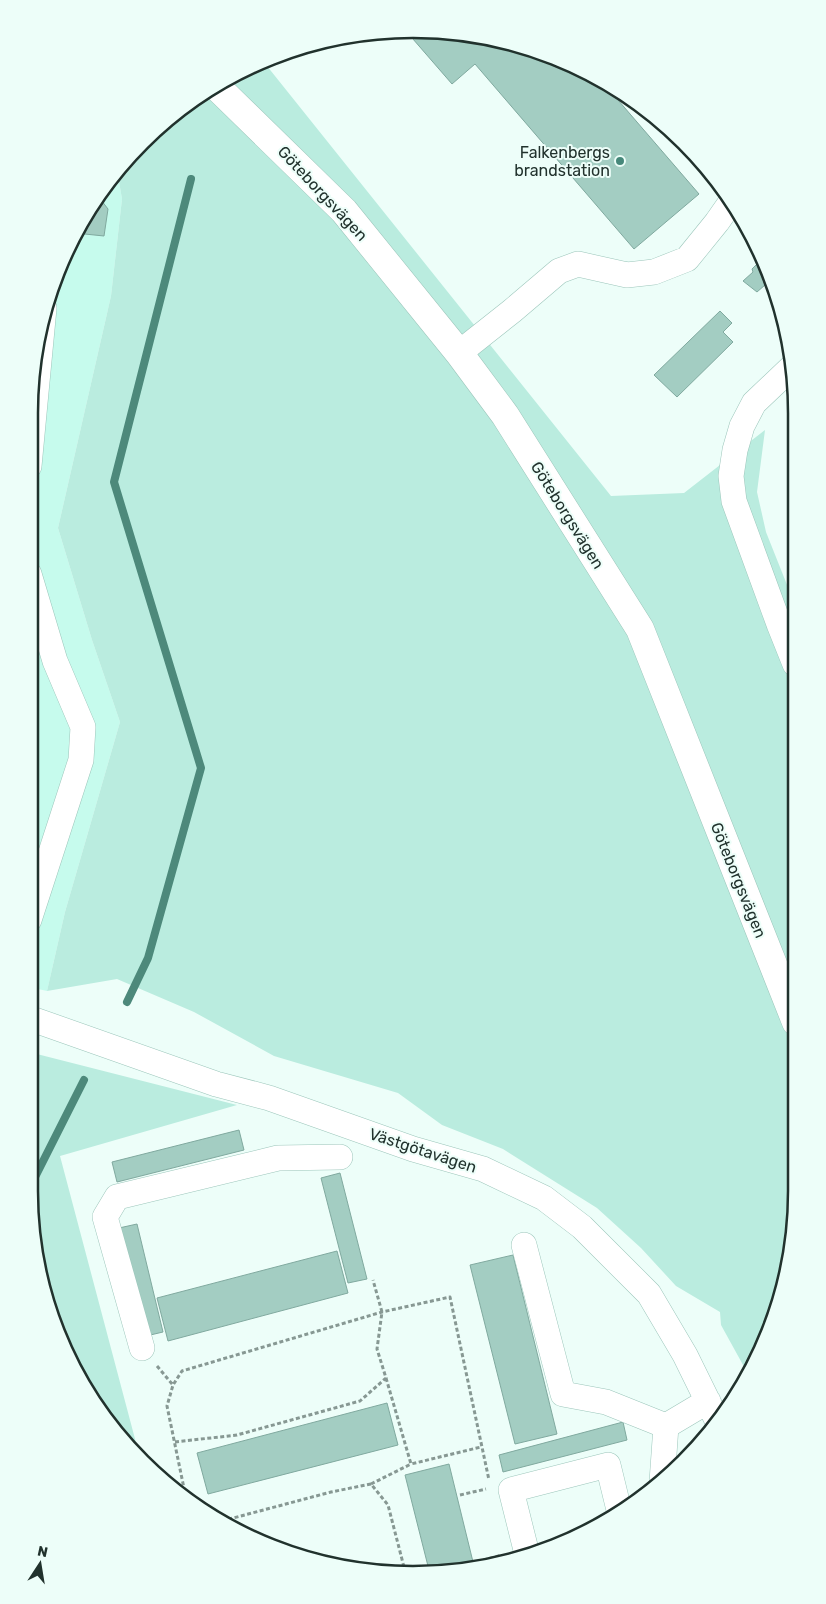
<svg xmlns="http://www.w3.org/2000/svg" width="826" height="1604" viewBox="0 0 826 1604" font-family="Rubik,sans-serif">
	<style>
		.built { fill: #c6fbed }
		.green { fill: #baecdf }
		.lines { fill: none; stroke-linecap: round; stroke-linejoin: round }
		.stream { stroke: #4d897b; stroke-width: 8 }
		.building { fill: #a3cdc2; stroke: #80a99f }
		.minor-casing { stroke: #9cc6bb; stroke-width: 26 }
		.major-casing { stroke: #9cc6bb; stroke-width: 29 }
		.path { stroke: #879893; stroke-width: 3; stroke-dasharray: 4 2.5; stroke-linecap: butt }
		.minor { stroke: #fff; stroke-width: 25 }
		.major { stroke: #fff; stroke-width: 28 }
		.poi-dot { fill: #46887a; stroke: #edfef9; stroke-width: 2 }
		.labels { text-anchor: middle; stroke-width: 4; stroke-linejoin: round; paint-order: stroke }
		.poi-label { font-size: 16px; fill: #21322d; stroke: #edfef9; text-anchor: end }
		.street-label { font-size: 16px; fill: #21322d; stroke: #edfef9 }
		.rim { fill: none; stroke: #21322d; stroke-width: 2.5 }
	</style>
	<rect width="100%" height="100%" fill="#edfef9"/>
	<path class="built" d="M117 170 122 199 111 296 58 528 92 640 120 722 65 912 47 991 29 987 30 388 42 313 69 243 108 179Z"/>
	<path class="green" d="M263 61 611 496 684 493 765 430 757 492 766 532 795 605 796 1216 784 1291 757 1361 748 1374 721 1325 720 1312 676 1286 641 1248 597 1208 503 1149 442 1125 398 1093 274 1056 194 1012 117 979 47 991 65 912 120 722 92 640 58 528 111 296 122 199 117 170 160 124 221 80Z
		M29 1052 237 1105 60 1156 139 1454 108 1425 49 1315 29 1191Z"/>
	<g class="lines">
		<path class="stream" d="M127 1002 148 958 201 768 114 482 191 179
			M29 1189 84 1080"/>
	</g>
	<path class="building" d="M438 30 513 42 583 69 623 95 618 100 699 194 634 249 475 64 452 84 406 31Z
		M98 196 108 209 104 236 75 233Z
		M763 258 768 266 776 297 765 285 757 292 743 281 753 272 752 269Z
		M720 311 732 323 723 332 733 342 677 397 654 375Z
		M239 1130 244 1150 117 1182 112 1162Z
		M340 1173 367 1279 348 1283 321 1178Z
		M137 1224 163 1332 146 1336 119 1228Z
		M337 1251 348 1293 168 1341 157 1298Z
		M513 1255 557 1434 515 1444 470 1265Z
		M387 1403 398 1445 208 1494 197 1453Z
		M623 1422 627 1440 503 1472 499 1455Z
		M449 1464 474 1566 438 1574H430L405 1475Z"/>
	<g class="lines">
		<g class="minor-casing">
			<path id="minor" d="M459 353 512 311 559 271 578 264 627 275 654 272 687 259 717 222 731 202
				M794 365 754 403 742 426 735 450 731 476 734 501 779 624 795 664
				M29 466 44 308
				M29 920 81 760 83 727 55 661 29 574
				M29 1018 216 1084 269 1098 413 1149 483 1169 544 1198 582 1227 649 1294 685 1355 716 1418
				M524 1245 563 1394 606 1402 666 1426
				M142 1348 105 1217 117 1197 278 1158 340 1157
				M662 1482 666 1426 708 1401
				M527 1554 511 1490 608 1465 620 1514"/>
		</g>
		<g class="major-casing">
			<path id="major" d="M215 85 344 211 459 353 505 415 640 629 796 1022"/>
		</g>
		<path class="path" d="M157 1366 173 1385
			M386 1378 411 1464 481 1447
			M175 1442 237 1435 360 1401 386 1378 377 1349 382 1312 373 1280
			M371 1484 411 1464
			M460 1495 486 1489
			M186 1498 167 1406 173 1385 182 1371 382 1312 450 1297 489 1480
			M222 1521 331 1492 371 1484 388 1505 405 1571
			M477 1562 502 1555"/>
		<use href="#minor" class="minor"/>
		<use href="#major" class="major"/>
	</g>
	<circle class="poi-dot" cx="620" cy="161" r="5"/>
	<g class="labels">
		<g class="poi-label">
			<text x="610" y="158">Falkenbergs<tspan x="610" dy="18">brandstation</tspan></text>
		</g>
		<g class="street-label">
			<text transform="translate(323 193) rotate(47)" y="6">Göteborgsvägen</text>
			<text transform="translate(568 515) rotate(58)" y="6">Göteborgsvägen</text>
			<text transform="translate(739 880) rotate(68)" y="6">Göteborgsvägen</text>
			<text transform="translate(423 1150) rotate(18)" y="6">Västgötavägen</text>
		</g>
	</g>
	<path d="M0 0H826V1604H0ZM413 38H413A375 375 0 0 1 788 413V1191A375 375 0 0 1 413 1566H413A375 375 0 0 1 38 1191V413A375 375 0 0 1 413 38Z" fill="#edfef9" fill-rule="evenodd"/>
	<path class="rim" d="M413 38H413A375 375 0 0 1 788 413V1191A375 375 0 0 1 413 1566H413A375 375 0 0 1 38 1191V413A375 375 0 0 1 413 38Z"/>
	<g transform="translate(40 1564) rotate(12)" stroke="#edfef9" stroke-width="4" paint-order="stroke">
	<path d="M0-4L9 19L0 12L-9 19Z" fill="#21322d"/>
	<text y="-8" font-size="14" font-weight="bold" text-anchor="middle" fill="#21322d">N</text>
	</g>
</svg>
